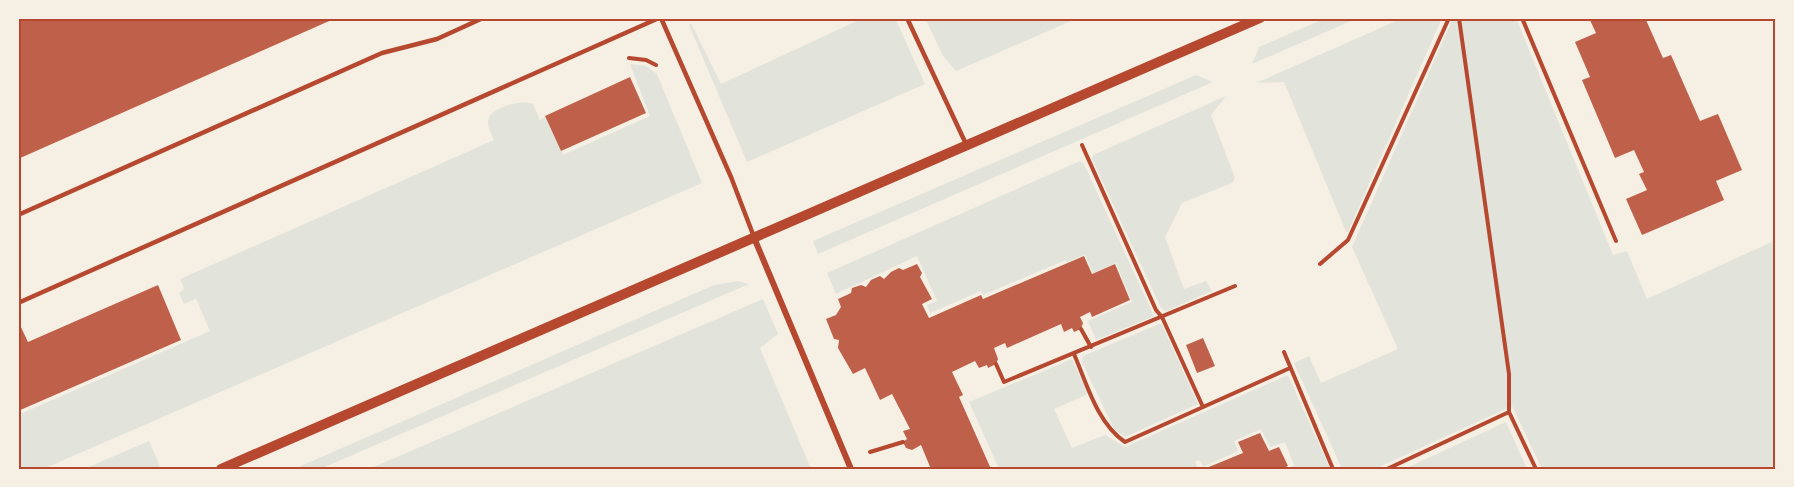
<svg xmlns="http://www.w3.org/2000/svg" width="1794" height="487" viewBox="0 0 1794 487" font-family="'Golos Text',sans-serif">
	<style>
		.green { fill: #e2e4dc }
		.building { fill: #bf614a }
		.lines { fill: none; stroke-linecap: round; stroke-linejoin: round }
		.path { stroke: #b5482f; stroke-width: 4 }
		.service { stroke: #b5482f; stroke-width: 4.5 }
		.minor { stroke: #b5482f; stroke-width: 6 }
		.tertiary { stroke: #b5482f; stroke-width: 10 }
		.neatline { fill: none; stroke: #b5482f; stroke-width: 2 }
	</style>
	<rect width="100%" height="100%" fill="#f6efe4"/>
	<path class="green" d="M863 18H895L925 84 747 162 689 25 691 23 721 84Z
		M925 18H1078L956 71 943 56Z
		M1326 18H1358L1252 64 1259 47Z
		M1403 18H1442L1347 234 1284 82 1256 83Z
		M1453 18H1516L1613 255 1627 251 1647 299 1776 240V469H1542L1512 406 1375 469H1342L1294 363 1309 356 1321 383 1398 349 1352 247Z
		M630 64 646 66 657 74 702 183 43 469H18V415L210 331 196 299 184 304 179 293 184 289 180 279 494 140C492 134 487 127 488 121 489 107 522 99 533 104L540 120 545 117 563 155 650 116Z
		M1196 75 1213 82 818 254 813 241Z
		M1226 96 1211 115 1235 178 1232 183 1182 203 1165 237 1184 289 1206 281 1212 291 1166 311 1161 308 1092 159 1093 155Z
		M1080 161 1084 164 1154 316 1096 340 1088 321 1132 302 1116 263 1093 273 1085 255 1067 262 1066 260 983 295 981 291 930 313 927 305 937 301 917 256 836 294 827 273Z
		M738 281 749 284 320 469H294L714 285Z
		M763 299 778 334 760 348 811 469H369Z
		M1159 324 1162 325 1198 404 1125 437 1114 429 1082 362 1083 356Z
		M1072 359 1088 394 1054 409 1072 448 1105 435 1125 447 1288 375 1330 469H1288L1294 465 1285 442 1270 447 1261 429 1234 441 1238 451 1203 467 1200 460 1195 461 1198 469H999L969 402Z
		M1506 422 1527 469H1404Z
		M149 441 160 466 154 469H84Z"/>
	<path class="building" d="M18 18H336L18 159Z
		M1589 18H1650L1646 20 1663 58 1671 55 1700 121 1718 114 1742 170 1716 181 1724 200 1642 235 1626 199 1647 190 1639 174 1644 172 1634 150 1615 158 1582 80 1590 77 1575 42 1596 33Z
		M630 77 646 113 561 151 545 116Z
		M1084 256 1092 274 1115 264 1130 300 1092 317 1090 312 1080 317 1083 323 1081 329 1074 332 1072 328 1064 332 1061 324 1007 348 1005 343 994 348 998 359 996 364 988 368 987 365 979 368 975 361 952 372 963 395 959 397 991 469H931L921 445 912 450 906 448 903 442 907 439 903 431 910 429 892 394 880 400 865 368 853 374 838 348 839 340 834 339 826 319 836 315 841 307 838 299 851 293 852 288 861 285 866 287 871 280 880 276 884 279 891 272 899 268 903 270 917 264 922 273 920 277 932 299 922 304 929 318 981 295 983 299Z
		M158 285 181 340 18 411V326L20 325 28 342Z
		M1203 338 1215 366 1197 373 1186 345Z
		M1260 433 1269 451 1279 447 1288 466 1281 469H1204L1243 453 1238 442Z"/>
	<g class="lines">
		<path class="path" d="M1459 18 1509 374V412
			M1522 18 1616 241
			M629 58 646 60 656 65
			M1082 145 1156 310 1162 317 1203 407
			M1320 264 1348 240 1449 18
			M1081 329 1091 347
			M1284 352 1333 469
			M1074 354C1087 384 1097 423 1125 442L1290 368
			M996 364 1004 382 1235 286
			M870 452 903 442
			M1387 469 1509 412 1536 469"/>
		<path class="service" d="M661 18 731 177 754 237
			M907 18 966 144
			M18 215 382 53 437 39 483 18
			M18 303 659 18"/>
		<path class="minor" d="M755 240 851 469"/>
		<path class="tertiary" d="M221 469 1260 18"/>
	</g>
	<rect width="1794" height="487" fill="none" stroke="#f6efe4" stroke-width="39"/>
	<rect x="20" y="20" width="1754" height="448" class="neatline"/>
</svg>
